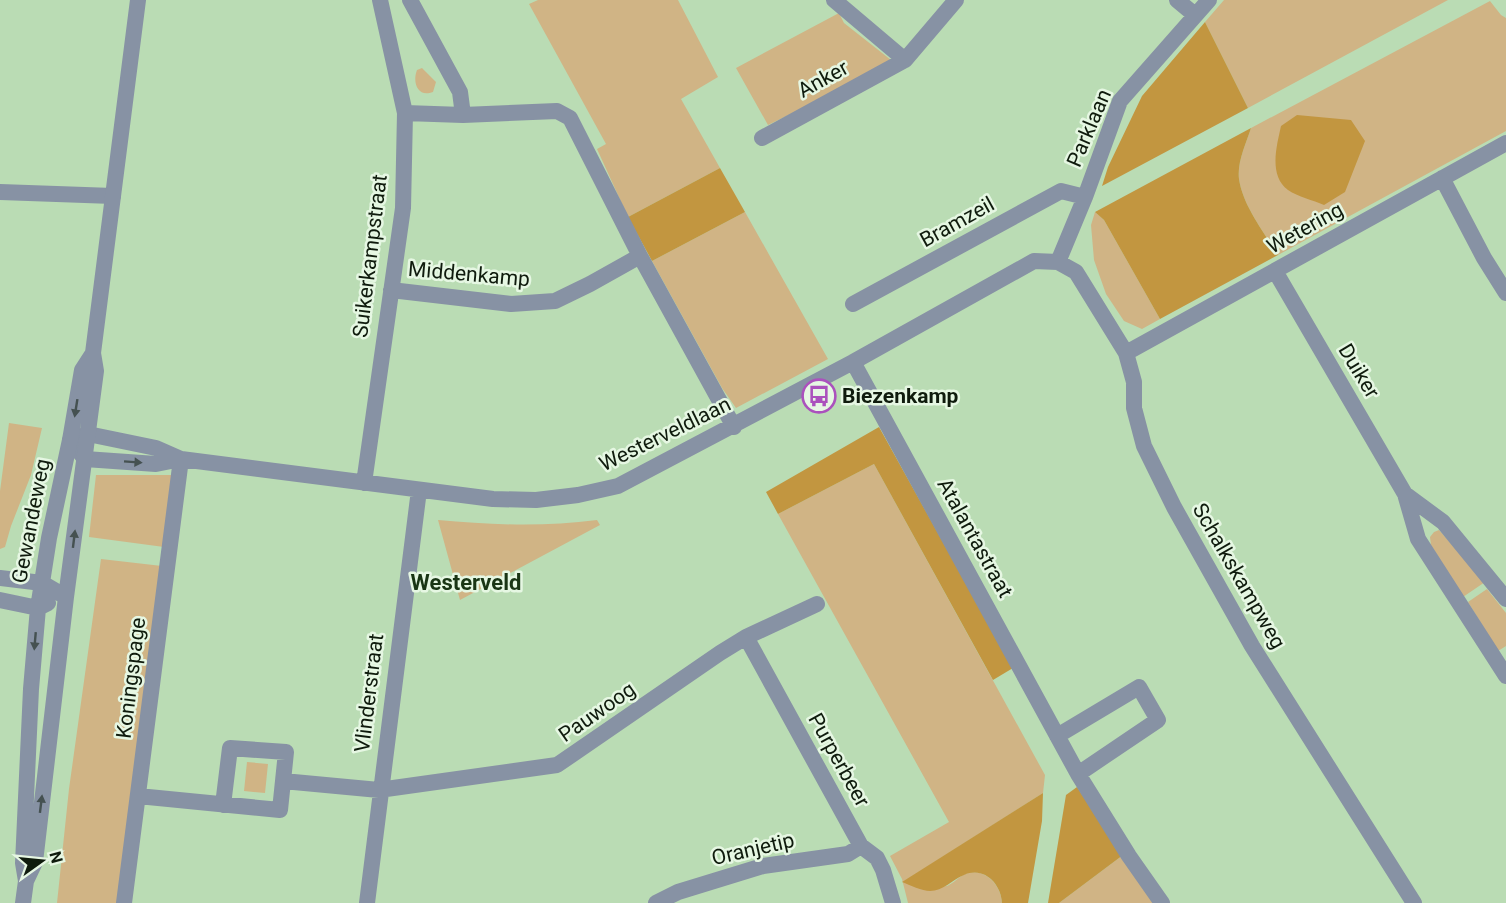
<svg xmlns="http://www.w3.org/2000/svg" width="1506" height="903" viewBox="0 0 1506 903" font-family="Roboto,sans-serif">
	<style>
		.green { fill: #d0b485 }
		.forest { fill: #c29640 }
		.lines { fill: none; stroke-linecap: round; stroke-linejoin: round }
		.minor { stroke: #8792a4; stroke-width: 16 }
		.tertiary { stroke: #8792a4; stroke-width: 16 }
		.oneway { fill: #455151 }
		.labels { text-anchor: middle; stroke-width: 5; stroke-linejoin: round; paint-order: stroke }
		.street-label { font-size: 21px; fill: #0f1b0d; stroke: #e6f7e3 }
		.poi-label { font-size: 21px; font-weight: bold; fill: #0f1b0d; stroke: #e6f7e3; text-anchor: start }
		.neighbourhood-label { font-size: 22px; font-weight: bold; fill: #193514; stroke: #e6f7e3 }
	</style>
	<rect width="100%" height="100%" fill="#badcb4"/>
	<path class="green" d="M538 0H678L718 77 681 99 720 168 628 217 597 149 606 144 529 4Z
		M1224 0H1448L1248 108 1205 22Z
		M1490 1 1501 15 1506 18V131L1278 255C1264 232 1243 206 1239 179 1237 162 1246 144 1251 128Z
		M839 13 844 23 891 60 867 77 768 125 736 68Z
		M422 68 436 82 433 92C418 98 412 83 417 70Z
		M745 212 828 359 736 408 722 388 652 261Z
		M1095 212 1104 220 1160 319 1142 329 1124 321 1106 294 1094 260 1091 225Z
		M9 423 42 428 31 475 11 526 5 547 0 549V491Z
		M874 464 1045 775 1043 793 903 882C914 883 936 888 947 886 952 884 958 878 963 875 983 865 1001 884 1002 903H908L902 879 890 856 949 822 778 514Z
		M96 475H171L173 480 164 547 89 537Z
		M438 520C491 525 544 527 597 520L600 525 460 600Z
		M1439 530 1485 582 1463 597 1431 545 1430 537 1434 532Z
		M101 559 162 566 118 903H57L69 789Z
		M1487 589 1506 613V646L1498 651 1468 602Z
		M247 762 268 764 265 793 244 791Z
		M1123 855 1155 903H1059Z"/>
	<path class="forest" d="M1205 22 1248 108 1102 186 1108 167 1142 96Z
		M1297 115 1351 120 1365 141 1345 192 1324 205C1313 200 1298 197 1288 190 1268 175 1277 145 1281 126Z
		M1251 128C1246 144 1237 162 1239 179 1243 206 1264 232 1278 255L1160 319 1104 220 1095 212Z
		M720 168 745 212 652 261 628 217Z
		M879 427 1013 668 993 680 874 464 778 514 766 492Z
		M1077 787 1123 855 1059 903H1048L1066 795Z
		M1043 793 1042 821 1028 903H1002C1001 884 984 866 964 875 952 880 943 891 930 891 922 891 910 885 902 882Z"/>
	<g class="lines">
		<path class="minor" d="M410 0 460 92 463 115
			M834 0 905 60
			M1177 0 1195 15
			M405 113 463 115 557 111 570 118 640 256 734 427
			M762 138 905 60 956 0
			M1442 178 1484 258 1506 293
			M0 192 113 196
			M1058 262 1085 197 1120 101 1209 0
			M1275 271 1405 494 1418 539 1506 676
			M391 290 511 304 555 301 590 284 640 256
			M853 304 1061 191 1085 197
			M1126 353 1506 143
			M853 362 1078 774 1129 856 1162 903
			M181 459 156 464 85 459 70 440 88 434 156 448 181 459 493 499 536 500 578 495 618 486 853 362 1034 261 1058 262 1076 272 1126 353 1134 382V408L1144 446 1174 507 1252 646 1414 903
			M364 483 403 208 405 113 380 0
			M1405 494 1443 522 1506 599
			M746 637 861 846 877 858 883 870 893 903
			M1057 736 1139 687 1158 720 1078 774
			M138 796 280 810 283 781 379 790 557 765 720 653 746 637 817 604
			M223 805 230 748 286 752 283 781
			M124 903 181 459
			M367 903 419 490
			M656 903 678 892 763 866 848 854 861 846"/>
		<path class="tertiary" d="M0 578 42 583 66 597
			M0 600 38 608 48 603
			M26 881 35 862 66 597 96 371 93 353 138 0
			M23 903 26 881 23 863 31 689 38 608 49 538 70 440 82 370 93 353"/>
	</g>
	<defs><path id="oneway-solid" d="M-6-.8H1V-3.2L6.5 0L1 3.2V.8H-6Z" transform="scale(1.5)"/></defs>
	<g class="oneway">
		<use href="#oneway-solid" transform="translate(76 408) rotate(99)"/>
		<use href="#oneway-solid" transform="translate(133 462) rotate(4)"/>
		<use href="#oneway-solid" transform="translate(74 539) rotate(-83)"/>
		<use href="#oneway-solid" transform="translate(35 641) rotate(95)"/>
		<use href="#oneway-solid" transform="translate(41 804) rotate(-83)"/>
	</g>
	<defs>
		<g id="bus-ring" transform="scale(1.725)"><circle r="9.5" fill="#e6f7e3" stroke="#ab51bd" stroke-width="1.5"/><path d="M-5-6H5V4H4V6H2V4H-2V6H-4V4H-5ZM-3.5-4V0h7V-4ZM-3.5 1.2v1.5H-2V1.2ZM2 1.2v1.5H3.5V1.2Z" fill="#ab51bd"/></g>
	</defs>
	<g fill-rule="evenodd">
		<use href="#bus-ring" x="819" y="396"/>
	</g>
	<g class="labels">
		<g class="street-label">
			<text transform="translate(823 79) rotate(-29)" y="7">Anker</text>
			<text transform="translate(1089 128) rotate(-67)" y="7">Parklaan</text>
			<text transform="translate(957 222) rotate(-29)" y="7">Bramzeil</text>
			<text transform="translate(1305 228) rotate(-29)" y="7">Wetering</text>
			<text transform="translate(370 256) rotate(-83)" y="7">Suikerkampstraat</text>
			<text transform="translate(469 274) rotate(5)" y="7">Middenkamp</text>
			<text transform="translate(1359 371) rotate(59)" y="7">Duiker</text>
			<text transform="translate(665 434) rotate(-26)" y="7">Westerveldlaan</text>
			<text transform="translate(31 521) rotate(-79)" y="7">Gewandeweg</text>
			<text transform="translate(975 538) rotate(61)" y="7">Atalantastraat</text>
			<text transform="translate(1239 576) rotate(60)" y="7">Schalkskampweg</text>
			<text transform="translate(131 678) rotate(-83)" y="7">Koningspage</text>
			<text transform="translate(369 693) rotate(-83)" y="7">Vlinderstraat</text>
			<text transform="translate(597 712) rotate(-35)" y="7">Pauwoog</text>
			<text transform="translate(839 760) rotate(61)" y="7">Purperbeer</text>
			<text transform="translate(753 849) rotate(-13)" y="7">Oranjetip</text>
		</g>
		<g class="poi-label">
			<text x="842" y="403">Biezenkamp</text>
		</g>
		<g class="neighbourhood-label">
			<text x="466" y="590">Westerveld</text>
		</g>
	</g>
	<g transform="translate(42 861) rotate(75)" stroke="#e6f7e3" stroke-width="4.5" paint-order="stroke">
	<path d="M0-4.5L10 22L0 15L-10 22Z" fill="#0f1b0d"/>
	<text y="-9" font-size="16" font-weight="bold" text-anchor="middle" fill="#0f1b0d">N</text>
	</g>
</svg>
